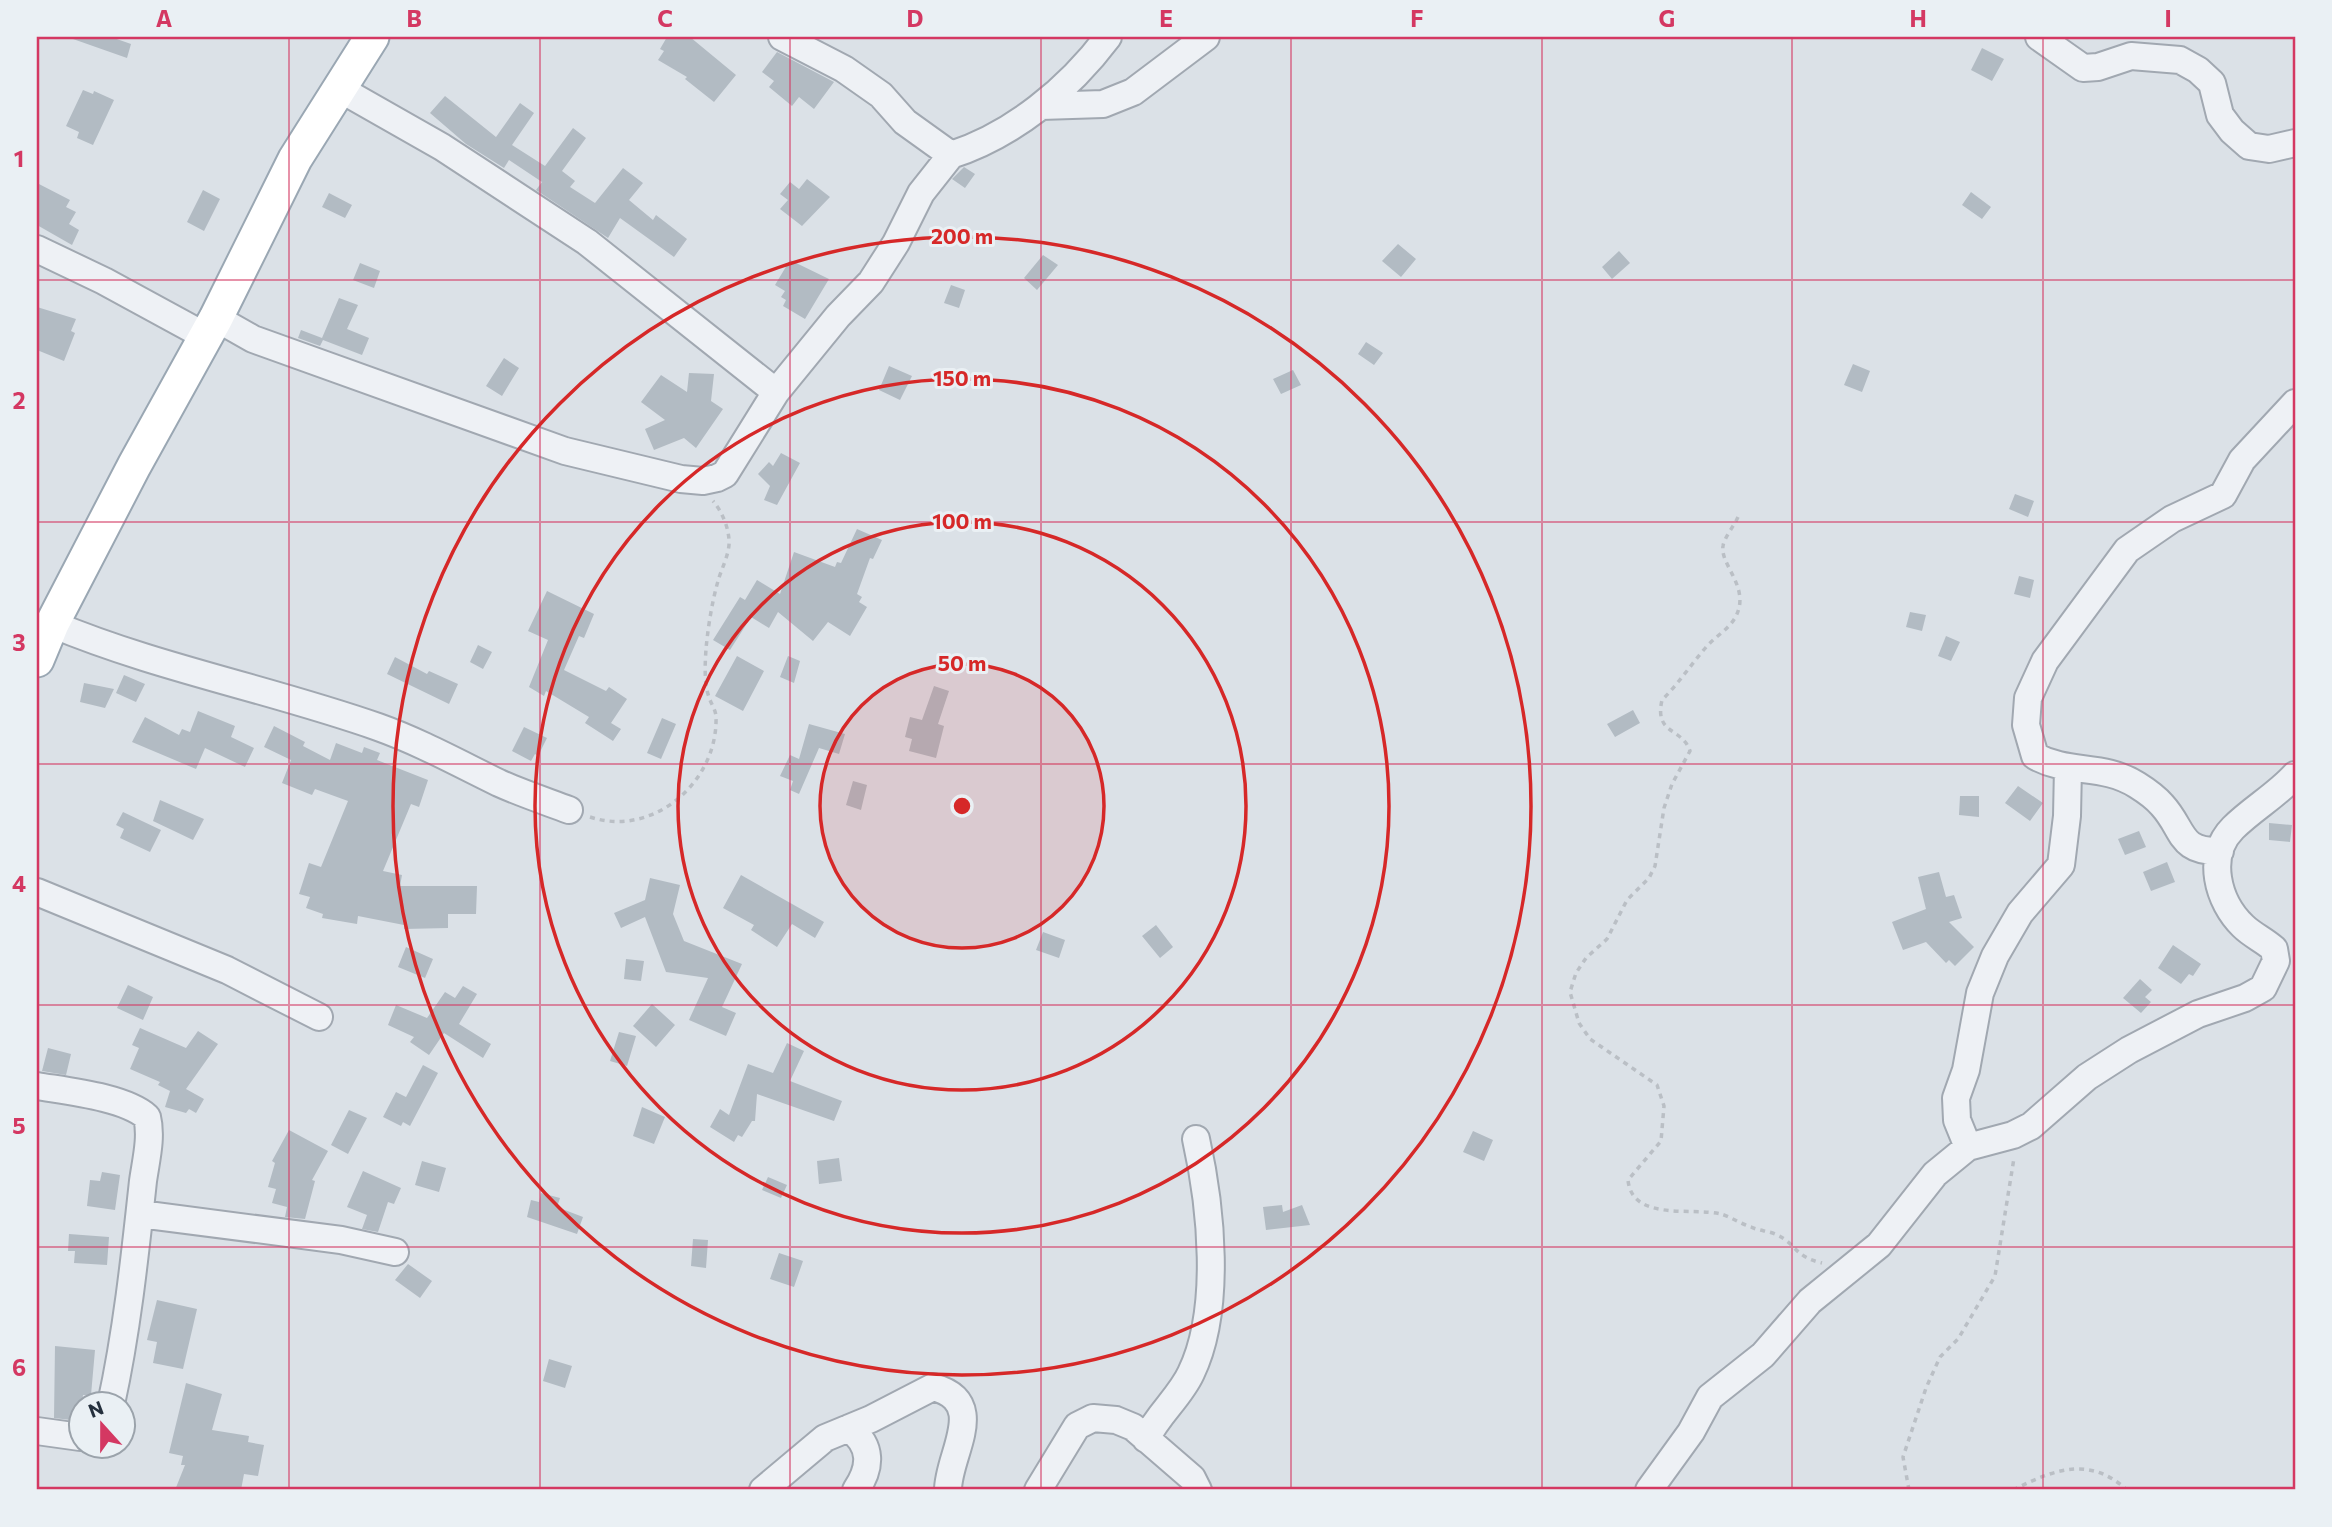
<svg xmlns="http://www.w3.org/2000/svg" width="2332" height="1527" viewBox="0 0 2332 1527" font-family="Commissioner,sans-serif">
	<style>
		.building { fill: #b2bbc3 }
		.lines { fill: none; stroke-linecap: round; stroke-linejoin: round }
		.minor-casing { stroke: #a1a8b1; stroke-width: 30 }
		.major-casing { stroke: #9aa7b3; stroke-width: 37 }
		.path { stroke: #babfc5; stroke-width: 3.5; stroke-dasharray: 5 5; stroke-linecap: butt }
		.minor { stroke: #eef1f5; stroke-width: 26 }
		.major { stroke: #fff; stroke-width: 33 }
		.grid { fill: none; stroke: #d43862; stroke-width: 2; stroke-opacity: 0.55 }
		.ring { fill: none; stroke: #d62828; stroke-width: 3.5 }
		.centre { fill: #d62828; stroke: #eaf0f4; stroke-width: 3.5 }
		.ring-label { font-size: 21px; text-anchor: middle; font-weight: bold; fill: #d62828; stroke: #eaf0f4; stroke-width: 6; stroke-linejoin: round; paint-order: stroke }
		.neatline { fill: none; stroke: #d43862; stroke-width: 2.5 }
		.grid-label { font-size: 23px; text-anchor: middle; font-weight: bold; fill: #d43862 }
	</style>
	<rect width="100%" height="100%" fill="#dbe1e7"/>
	<path class="building" d="M74 37H111L131 44 127 58 73 39Z
		M667 37H690L736 75 714 102 685 79 687 77 658 60 664 51 660 49Z
		M1982 48 2004 59 1992 81 1971 70Z
		M777 52 834 82 814 109 799 97 792 106 769 87 774 81 762 72Z
		M83 90 93 94 94 91 114 100 93 145 77 138 79 132 66 126Z
		M445 96 496 137 520 103 534 113 512 145 545 166 573 128 586 138 562 171 575 181 570 187 595 203 623 168 643 183 629 200 653 220 656 215 687 239 674 257 620 218 608 238 536 190 542 182 509 160 504 168 466 144 430 113Z
		M964 167 975 174 965 188 952 179Z
		M807 179 830 197 802 226 780 209 788 200 780 194 790 182 799 189Z
		M37 183 70 200 66 207 76 212 69 224 79 230 72 245 37 225Z
		M203 190 220 199 204 231 187 222Z
		M1971 192 1991 207 1982 219 1962 205Z
		M329 193 352 205 345 218 322 207Z
		M1398 244 1416 259 1401 277 1382 261Z
		M1619 251 1630 263 1612 279 1602 267Z
		M1043 255 1058 265 1037 290 1024 278Z
		M790 260 829 279 805 319 783 306 786 300 781 297 785 291 775 285Z
		M360 263 380 271 374 288 353 280Z
		M951 285 965 290 959 308 944 303Z
		M339 298 358 305 347 329 369 338 362 355 323 340 320 346 298 338 301 330 322 338Z
		M37 307 76 319 71 331 75 333 64 361 37 350Z
		M1366 342 1383 353 1374 365 1358 354Z
		M504 358 519 368 502 396 486 386Z
		M1853 364 1870 371 1862 392 1844 385Z
		M889 366 912 376 900 400 879 390Z
		M1293 370 1301 385 1281 394 1273 379Z
		M689 373 714 374 711 401 723 409 696 448 684 438 654 450 645 429 665 420 641 402 661 375 687 392Z
		M781 453 800 463 777 505 764 500 770 486 758 474 769 462 773 466Z
		M2015 494 2034 501 2028 517 2009 509Z
		M857 529 882 540 873 559 870 558 857 594 862 597 859 602 867 607 850 636 828 622 813 641 778 612 769 628 751 617 730 650 713 640 740 597 745 600 757 580 780 594 794 552 835 567 837 562 841 563Z
		M2019 576 2034 580 2030 598 2014 594Z
		M547 591 594 614 584 638 579 636 564 670 606 691 609 687 627 699 611 723 621 729 613 741 585 723 589 717 546 691 544 696 529 687 548 640 528 631Z
		M1910 612 1926 615 1922 631 1906 627Z
		M1946 636 1960 642 1951 661 1938 656Z
		M478 645 492 652 483 669 470 662Z
		M737 656 764 671 743 711 715 696Z
		M788 656 800 661 794 683 780 677Z
		M395 657 427 674 429 671 458 684 449 704 387 674Z
		M124 675 145 684 136 702 116 693Z
		M84 683 114 689 105 708 80 702Z
		M934 686 949 691 938 724 944 726 936 758 909 751 912 739 905 737 910 717 922 720Z
		M1633 710 1640 723 1615 737 1607 724Z
		M198 711 235 726 231 737 254 748 245 767 205 748 196 769 132 742 145 717 179 735 182 729 190 732Z
		M662 718 676 724 661 759 647 753Z
		M809 724 845 734 839 754 819 748 799 794 790 790 793 781 780 776 790 755 799 759Z
		M274 726 305 742 303 746 330 760 336 743 362 753 364 747 380 753 377 760 428 780 419 807 411 804 383 871 402 875 400 886H477L476 914H448V928L404 929V925L358 916 357 924 322 918 323 914 306 908 310 897 299 894 309 863 321 867 348 801 315 789 312 795 282 783 291 760 264 747Z
		M524 727 547 738 538 756 535 754 531 761 512 751Z
		M853 781 867 785 861 810 846 805Z
		M2018 786 2043 803 2030 821 2005 803Z
		M1960 796H1979V817L1959 815Z
		M160 800 204 819 193 840 153 821Z
		M123 812 161 830 150 852 120 838 124 829 116 825Z
		M2269 823 2292 825 2290 842 2269 840Z
		M2139 831 2146 847 2125 855 2118 839Z
		M2167 862 2175 882 2151 891 2143 872Z
		M1939 872 1946 897 1954 895 1962 918 1949 922 1974 947 1955 966 1949 960 1946 963 1926 942 1903 950 1892 922 1926 909 1918 877Z
		M741 875 824 922 815 938 792 924 777 947 751 930 754 925 723 908Z
		M650 878 680 885 673 914 684 941 742 964 722 1007 736 1013 726 1036 689 1020 708 978 666 972 645 917 621 928 614 913 645 900Z
		M1156 925 1173 947 1160 958 1142 936Z
		M1043 932 1065 940 1059 958 1036 950Z
		M2173 945 2201 964 2193 976 2189 974 2181 984 2158 968Z
		M406 947 433 959 425 978 398 967Z
		M626 959 644 961 641 981 624 979Z
		M2140 979 2152 990 2145 997 2151 1002 2141 1013 2123 998Z
		M128 985 153 997 143 1020 117 1008Z
		M463 986 477 994 459 1024 491 1044 483 1058 444 1033 429 1055 410 1042 414 1037 388 1025 396 1005 427 1018 445 992 455 998Z
		M652 1004 675 1025 656 1047 633 1026Z
		M140 1028 186 1048 198 1031 218 1044 186 1089 204 1099 196 1113 189 1109 186 1113 165 1107 170 1091 158 1085 160 1082 130 1069 139 1048 132 1045Z
		M619 1032 636 1036 627 1066 610 1061Z
		M787 1043 804 1051 790 1081 842 1101 834 1121 757 1094 755 1121H752L742 1137 738 1135 734 1142 710 1127 720 1109 729 1115 748 1064 773 1073Z
		M48 1048 71 1054 66 1075 42 1071Z
		M423 1065 438 1073 410 1126 403 1122 401 1126 383 1117 396 1092 406 1097Z
		M642 1107 665 1117 654 1144 633 1136Z
		M349 1110 367 1118 348 1154 331 1145Z
		M289 1130 328 1151 312 1180 315 1181 305 1219 285 1217 287 1207 272 1203 276 1189 268 1187 275 1163 272 1161Z
		M1473 1131 1493 1140 1484 1161 1463 1152Z
		M839 1158 842 1181 819 1184 817 1161Z
		M422 1161 446 1168 439 1192 415 1185Z
		M363 1171 401 1188 394 1204 388 1202 378 1232 362 1229 367 1215 347 1207Z
		M102 1172 120 1175 115 1210 87 1206 90 1180 100 1181Z
		M768 1177 787 1185 781 1198 762 1190Z
		M541 1193 560 1198 557 1207 583 1217 577 1234 527 1217 531 1200 539 1202Z
		M1282 1205 1283 1212 1302 1205 1310 1225 1266 1230 1263 1207Z
		M69 1234 109 1237 107 1265 74 1263 75 1251H68Z
		M693 1239 708 1240 706 1268 691 1266Z
		M779 1253 803 1261 794 1287 770 1279Z
		M408 1264 432 1281 420 1298 395 1280Z
		M157 1300 197 1309 183 1369 153 1363 157 1342 147 1340Z
		M55 1346 95 1350 91 1395H83L80 1421 54 1418Z
		M549 1359 572 1366 565 1388 543 1381Z
		M186 1383 222 1394 212 1430 249 1436 248 1442 264 1445 258 1476 244 1474 241 1490H175L185 1465H181L183 1456 169 1453Z"/>
	<g class="lines">
		<g class="minor-casing">
			<path id="minor" d="M782 37 844 69 881 95 905 122 951 155C1013 135 1069 89 1108 37
				M2039 37 2083 68 2098 67 2131 56 2180 60 2198 70 2212 83 2220 115 2232 131 2249 146 2269 149 2295 143
				M340 89 442 147 587 242 776 392
				M1041 106 1103 104 1133 92 1206 37
				M37 249 104 281 205 336
				M216 318 253 339 565 451 681 479 703 481 717 478 725 474 776 392 838 316 871 282 896 243 921 193 951 155
				M52 624C157 668 270 689 378 727 420 742 458 763 499 783 521 793 545 801 569 810
				M2220 851C2178 852 2185 830 2162 805 2156 798 2145 790 2137 785 2102 763 2069 775 2035 756L2026 725 2028 698 2045 661 2127 550 2172 519 2223 495 2242 460 2295 403
				M37 892 227 970 319 1017
				M37 1086C66 1091 125 1097 147 1117 152 1137 146 1160 143 1181 135 1255 127 1331 111 1404
				M1968 1147 1957 1120 1956 1098 1966 1070 1980 993 1995 956 2020 913 2061 865 2067 816 2068 767
				M140 1214 341 1240 395 1252
				M849 1428C873 1446 871 1468 856 1490
				M37 1431 80 1437
				M1146 1439C1158 1414 1180 1397 1191 1373 1222 1309 1211 1206 1196 1139
				M763 1490 825 1438 871 1419 933 1387C990 1402 948 1454 948 1490
				M1038 1490 1077 1426 1093 1418 1116 1420 1133 1427 1192 1478 1198 1490
				M1649 1490 1691 1432 1710 1397 1763 1355 1810 1301 1879 1245 1935 1174 1968 1147 2013 1135 2031 1126 2087 1077 2129 1050 2198 1014 2245 998 2263 988 2276 961 2274 949C2264 940 2252 935 2243 926 2218 902 2205 856 2233 828 2252 809 2277 795 2295 775"/>
		</g>
		<g class="major-casing">
			<path id="major" d="M37 660 52 624 134 466 216 318 295 159 372 37"/>
		</g>
		<path class="path" d="M1738 517C1734 526 1724 538 1723 546 1720 563 1745 583 1739 608 1734 627 1719 633 1708 645 1692 663 1679 683 1662 700 1654 735 1682 727 1690 751L1672 784 1664 808 1655 866 1649 878 1627 900 1607 939 1586 958 1576 973 1570 992 1579 1023 1590 1039 1657 1085 1664 1106 1661 1141 1628 1180C1632 1222 1693 1207 1721 1214 1731 1217 1741 1224 1751 1227 1759 1231 1770 1231 1777 1235 1797 1244 1793 1256 1822 1263
			M590 817C653 838 718 782 716 717 716 710 711 704 709 697 704 684 705 664 706 649 708 627 712 602 718 581 721 570 728 557 729 545 730 530 722 511 713 501
			M1909 1490 1903 1457 1926 1388 1940 1357 1958 1339 1995 1276 2014 1158
			M2013 1490C2053 1470 2089 1455 2127 1490"/>
		<use href="#minor" class="minor"/>
		<use href="#major" class="major"/>
	</g>
	<path class="grid" d="M289 37V1490M540 37V1490M790 37V1490M1041 37V1490M1291 37V1490M1542 37V1490M1792 37V1490M2043 37V1490M37 280H2295M37 522H2295M37 764H2295M37 1005H2295M37 1247H2295"/>
	<circle cx="962" cy="806" r="142" fill="#d62828" fill-opacity=".12"/>
	<g class="ring">
		<circle cx="962" cy="806" r="142"/>
		<circle cx="962" cy="806" r="284"/>
		<circle cx="962" cy="806" r="427"/>
		<circle cx="962" cy="806" r="569"/>
	</g>
	<circle cx="962" cy="806" r="10" class="centre"/>
	<g class="ring-label">
		<text x="962" y="244">200 m</text>
		<text x="962" y="386">150 m</text>
		<text x="962" y="529">100 m</text>
		<text x="962" y="671">50 m</text>
	</g>
	<rect width="2332" height="1527" fill="none" stroke="#eaf0f4" stroke-width="77"/>
	<g transform="translate(102 1425) rotate(339)"><circle r="33" fill="#eaf0f4" stroke="#9ba3ab" stroke-width="2"/>
	<path d="M0-5L12 26L0 18L-12 26Z" fill="#d43862"/>
	<text y="-10" font-size="19" font-weight="bold" text-anchor="middle" fill="#25303d">N</text>
	</g>
	<rect x="38" y="38" width="2256" height="1450" class="neatline"/>
	<g class="grid-label">
		<text x="164" y="27">A</text>
		<text x="414" y="27">B</text>
		<text x="665" y="27">C</text>
		<text x="915" y="27">D</text>
		<text x="1166" y="27">E</text>
		<text x="1417" y="27">F</text>
		<text x="1667" y="27">G</text>
		<text x="1918" y="27">H</text>
		<text x="2168" y="27">I</text>
		<text x="19" y="167">1</text>
		<text x="19" y="409">2</text>
		<text x="19" y="651">3</text>
		<text x="19" y="892">4</text>
		<text x="19" y="1134">5</text>
		<text x="19" y="1376">6</text>
	</g>
</svg>
